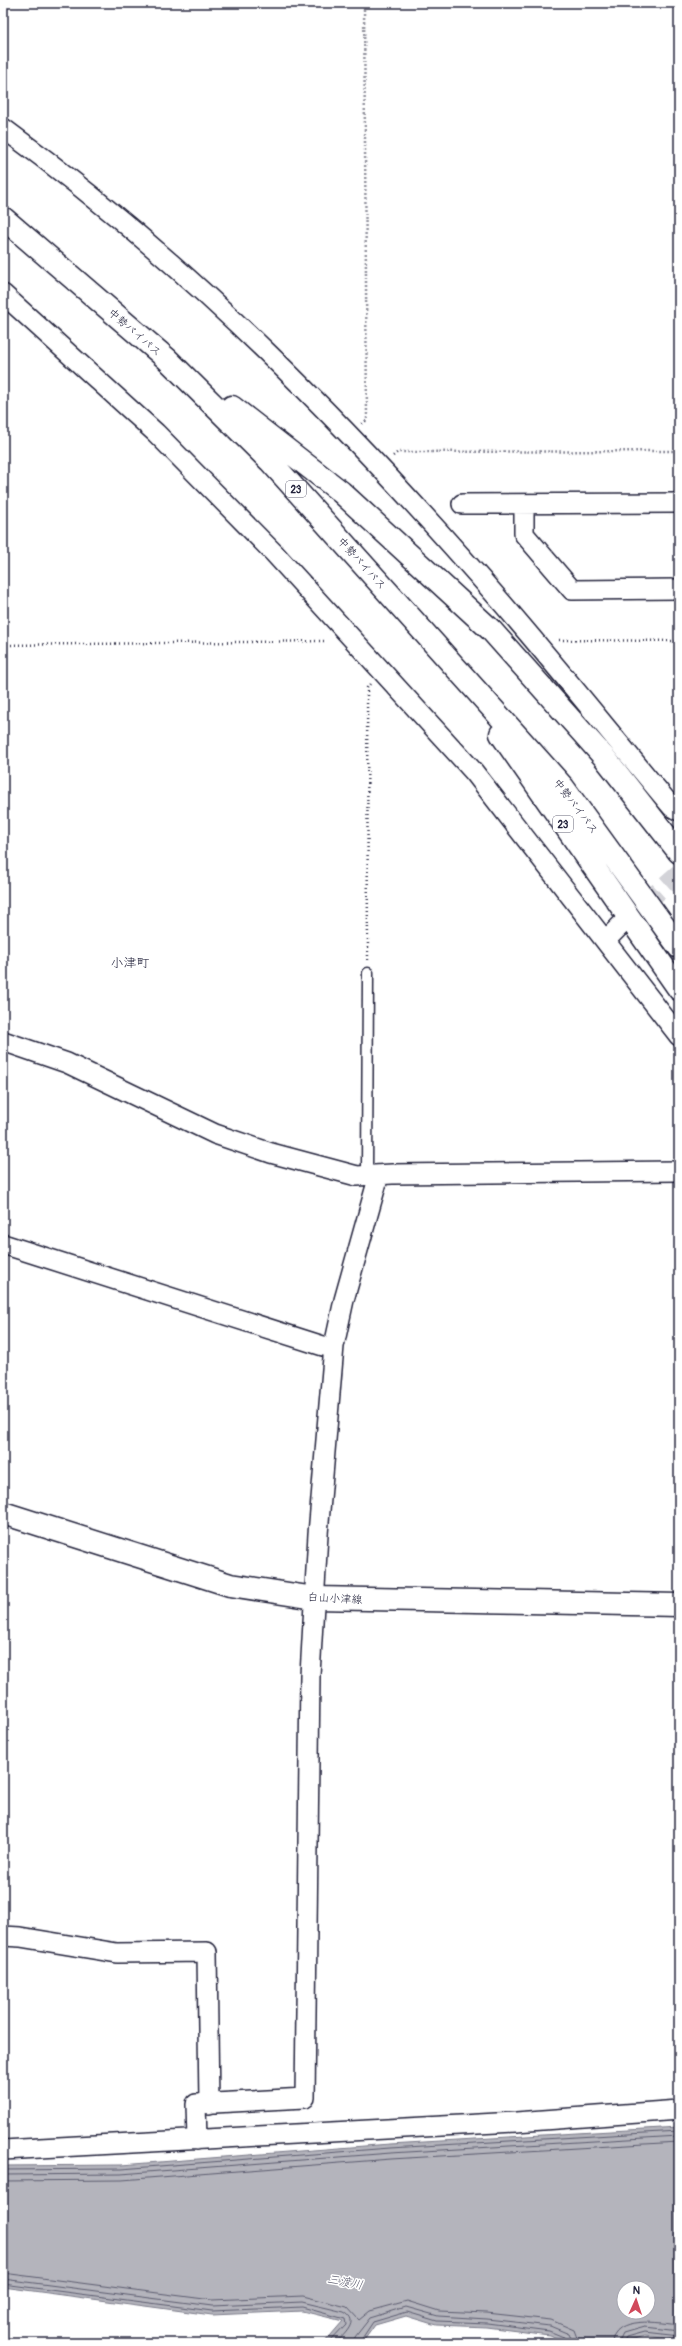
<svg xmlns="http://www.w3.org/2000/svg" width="682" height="2346" viewBox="0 0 682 2346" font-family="Pangolin,'Klee One',sans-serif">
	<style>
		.water { fill: #b4b4bc; stroke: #7a7a88; fill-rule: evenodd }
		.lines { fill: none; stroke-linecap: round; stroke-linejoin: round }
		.shore { stroke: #5c5c6f; stroke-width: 1 }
		.minor-tunnel { stroke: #d3d3d8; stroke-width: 19; stroke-dasharray: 19 10; stroke-linecap: butt }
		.service-casing { stroke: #22223b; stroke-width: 13 }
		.minor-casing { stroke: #22223b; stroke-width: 22 }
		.secondary-casing { stroke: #22223b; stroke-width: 25 }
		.trunk-casing { stroke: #22223b; stroke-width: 25 }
		.path { stroke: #22223b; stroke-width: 2.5; stroke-dasharray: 1 3; stroke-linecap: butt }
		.service { stroke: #fff; stroke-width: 10 }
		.minor { stroke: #fff; stroke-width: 19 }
		.secondary { stroke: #fff; stroke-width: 22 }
		.trunk { stroke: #fff; stroke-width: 22 }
		.labels { text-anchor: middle; stroke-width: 3; stroke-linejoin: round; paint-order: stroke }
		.shield { fill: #fff; stroke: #646476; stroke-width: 1 }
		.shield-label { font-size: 10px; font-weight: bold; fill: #22223b }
		.street-label { font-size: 11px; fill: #22223b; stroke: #fff }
		.water-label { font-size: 12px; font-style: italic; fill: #5c5c6f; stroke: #fff }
		.quarter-label { font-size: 13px; fill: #22223b; stroke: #fff }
	</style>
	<rect width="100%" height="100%" fill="#fff"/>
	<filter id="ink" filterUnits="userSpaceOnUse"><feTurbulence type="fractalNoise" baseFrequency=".025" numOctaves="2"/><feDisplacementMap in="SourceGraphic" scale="8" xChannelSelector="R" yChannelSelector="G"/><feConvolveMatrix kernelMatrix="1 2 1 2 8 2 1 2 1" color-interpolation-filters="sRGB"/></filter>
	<g filter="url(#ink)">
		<path class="water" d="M679 2127V2340L644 2336 620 2343H568L549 2335 486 2327 436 2325 406 2316 375 2325 362 2343H324L343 2321 302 2311 212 2315 3 2287V2166L121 2165 390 2144ZM624 2288H648V2312H624Z"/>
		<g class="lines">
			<path class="shore" d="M3 2170 121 2169 390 2148 679 2131
				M3 2175 121 2174 391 2153 679 2136
				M3 2181 122 2180 391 2159 679 2142
				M3 2273 212 2300 303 2296 347 2307 359 2320 370 2311 407 2301 439 2311 487 2313 551 2320 574 2330 579 2343
				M3 2279 212 2306 302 2302 344 2312C361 2321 343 2335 336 2343
				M3 2284 212 2311 302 2307 345 2319 346 2325 329 2343
				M354 2343 355 2337 370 2318 406 2307 438 2316 487 2319 550 2326 569 2334 573 2343
				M359 2343 373 2322 407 2312 437 2321 487 2323 549 2331 566 2338 568 2343
				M612 2343C613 2314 661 2323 679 2325
				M618 2343 623 2333 644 2327 679 2331
				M623 2343 626 2337 644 2332 679 2336"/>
			<path class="minor-tunnel" d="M623 923 679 873"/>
			<g class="service-casing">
				<path id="service" d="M367 1175 368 973"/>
			</g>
			<g class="minor-casing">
				<path id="minor" d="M3 128C190 264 352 430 503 604 560 670 615 739 672 807L679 811
					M3 294 156 433 274 553 474 772 679 1036
					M462 504 679 503
					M524 504V534L572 590 679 589
					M606 940 623 923
					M3 1041 67 1063 215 1134 271 1153 357 1176 392 1174 679 1171
					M3 1244 323 1346H334
					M3 1936 20 1937 117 1953 207 1952 209 2104
					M197 2140 196 2104 305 2098 310 1675 318 1534 334 1346 344 1300 379 1175
					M3 2150 516 2122 679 2110"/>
			</g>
			<g class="secondary-casing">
				<path id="secondary" d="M3 1513 230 1585 315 1598 679 1605"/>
			</g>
			<g class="trunk-casing">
				<path id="trunk" d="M3 218 167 359 270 461 563 787 679 947
					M232 407 341 492 491 630 605 758 679 852
					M501 734 679 989"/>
			</g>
			<path class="path" d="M362 424 367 420 364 3
				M393 456 398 452 679 451
				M559 640 679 641
				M3 645 325 641
				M368 960 367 688 370 684"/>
			<use href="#service" class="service"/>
			<use href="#minor" class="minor"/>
			<use href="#secondary" class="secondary"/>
			<use href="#trunk" class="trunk"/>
		</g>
	</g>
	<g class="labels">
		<g class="shield">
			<rect x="286" y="481" width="20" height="16" rx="3"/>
			<rect x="553" y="816" width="20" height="16" rx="3"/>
		</g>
		<g class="shield-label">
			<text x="296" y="493">23</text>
			<text x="563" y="828">23</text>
		</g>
		<g class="street-label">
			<text transform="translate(135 332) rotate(41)" y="4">中勢バイパス</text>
			<text transform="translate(362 563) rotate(48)" y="4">中勢バイパス</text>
			<text transform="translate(576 806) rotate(53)" y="4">中勢バイパス</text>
			<text transform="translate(335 1598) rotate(3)" y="4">白山小津線</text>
		</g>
		<g class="water-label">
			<text transform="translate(345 2282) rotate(11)" y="4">三渡川</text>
		</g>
		<g class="quarter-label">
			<text x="130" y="967">小津町</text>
		</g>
	</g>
	<rect width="682" height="2346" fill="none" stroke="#fff" stroke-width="16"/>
	<rect x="8" y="8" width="666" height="2330" fill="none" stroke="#22223b" stroke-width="1.5" filter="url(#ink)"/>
	<g transform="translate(636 2300) rotate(3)"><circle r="19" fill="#ffffff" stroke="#a7a7b1"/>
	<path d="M0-3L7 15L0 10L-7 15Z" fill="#d1495b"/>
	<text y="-6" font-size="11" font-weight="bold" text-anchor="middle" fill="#22223b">N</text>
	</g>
</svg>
